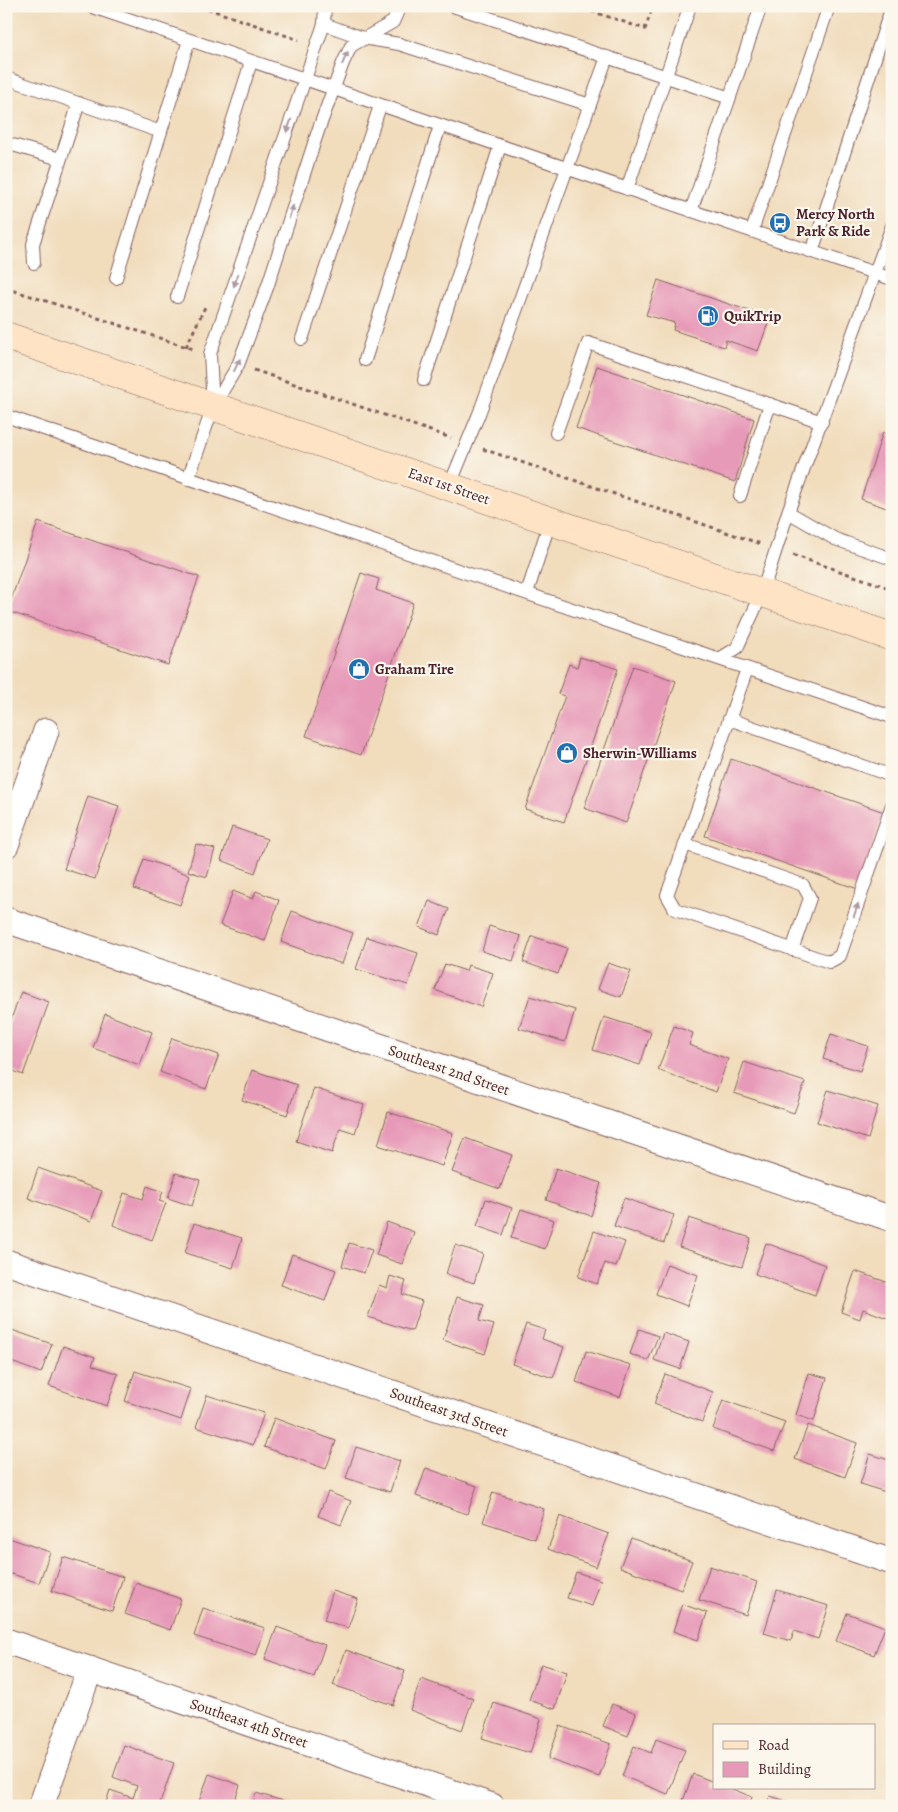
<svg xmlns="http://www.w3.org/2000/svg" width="898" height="1812" viewBox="0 0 898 1812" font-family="Alegreya,serif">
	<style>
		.building { fill: #e79ab8 }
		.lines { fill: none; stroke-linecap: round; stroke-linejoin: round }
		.lane-casing { stroke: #84615e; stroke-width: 14 }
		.street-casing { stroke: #84615e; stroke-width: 27 }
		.secondary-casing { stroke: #84615e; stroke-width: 29 }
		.path { stroke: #84615e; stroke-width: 3; stroke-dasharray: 4 4; stroke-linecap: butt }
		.lane { stroke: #fff; stroke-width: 12 }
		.street { stroke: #fff; stroke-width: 25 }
		.secondary { stroke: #fee4c5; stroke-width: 28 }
		.oneway { fill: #ae9aa0 }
		.labels { text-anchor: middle; stroke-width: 4.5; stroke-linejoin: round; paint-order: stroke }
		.poi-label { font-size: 15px; font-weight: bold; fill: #4a1f2b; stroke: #fbf7ec; text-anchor: start }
		.street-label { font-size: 15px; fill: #4a1f2b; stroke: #fbf7ec }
	</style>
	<rect width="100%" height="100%" fill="#fbf7ec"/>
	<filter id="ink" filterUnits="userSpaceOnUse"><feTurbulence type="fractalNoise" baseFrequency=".02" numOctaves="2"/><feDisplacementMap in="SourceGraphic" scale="10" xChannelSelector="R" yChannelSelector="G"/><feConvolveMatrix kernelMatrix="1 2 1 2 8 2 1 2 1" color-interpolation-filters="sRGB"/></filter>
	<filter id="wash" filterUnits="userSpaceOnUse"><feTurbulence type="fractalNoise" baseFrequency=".0096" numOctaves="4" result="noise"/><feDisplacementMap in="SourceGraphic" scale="20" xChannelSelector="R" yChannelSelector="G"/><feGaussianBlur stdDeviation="1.12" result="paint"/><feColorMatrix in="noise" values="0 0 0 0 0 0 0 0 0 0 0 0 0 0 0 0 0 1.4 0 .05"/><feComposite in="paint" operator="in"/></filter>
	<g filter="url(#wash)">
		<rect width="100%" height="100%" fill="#f1dcbc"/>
		<g id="blocks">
			<path class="building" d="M658 280 770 318 758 351 726 340 724 347 673 330 675 323 646 315Z
				M597 366 754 419 735 482 576 428Z
				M883 432 892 435V510L861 499Z
				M38 522 199 577 168 665 7 611Z
				M361 573 379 579 376 590 413 603 361 755 306 736Z
				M580 657 618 669 564 822 525 809 565 696 558 694 569 664 577 667Z
				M633 666 676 681 626 823 584 808Z
				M731 759 884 812 858 889 705 836Z
				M88 796 119 806 95 879 64 869Z
				M232 827 267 839 255 873 221 860Z
				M196 844 215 849 207 877 188 871Z
				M144 859 190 875 180 905 134 889Z
				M233 891 253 899 256 891 279 900 265 941 220 925Z
				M429 901 449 909 439 935 419 927Z
				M292 911 353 933 342 964 281 942Z
				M489 926 521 936 513 961 482 951Z
				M532 936 567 948 558 974 523 962Z
				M367 937 418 953 408 985 356 969Z
				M608 963 631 971 621 997 598 989Z
				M445 964 466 971 468 965 493 973 481 1007 435 990Z
				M21 992 49 1002 23 1075 6 1068V1033Z
				M530 996 575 1010 565 1042 519 1028Z
				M105 1014 152 1032 140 1065 93 1048Z
				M604 1017 651 1032 640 1065 593 1050Z
				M674 1026 693 1033 689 1045 728 1059 716 1092 658 1070Z
				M831 1034 868 1046 860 1071 823 1059Z
				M172 1038 219 1055 206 1089 160 1072Z
				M744 1062 805 1082 794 1113 734 1093Z
				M252 1070 297 1085 287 1115 242 1100Z
				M314 1088 364 1105 355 1133 340 1128 332 1153 296 1141Z
				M828 1090 878 1106 868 1139 817 1122Z
				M388 1112 453 1133 442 1166 378 1145Z
				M465 1138 512 1155 500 1189 452 1172Z
				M38 1168 102 1191 91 1221 28 1198Z
				M556 1168 601 1183 591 1216 546 1200Z
				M176 1173 200 1180 192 1206 168 1198Z
				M147 1186 163 1192 159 1201 166 1203 152 1240 113 1225 124 1193 143 1199Z
				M624 1198 674 1215 664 1243 614 1226Z
				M486 1199 512 1208 503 1235 477 1226Z
				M521 1209 554 1220 545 1249 511 1238Z
				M689 1218 751 1238 742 1267 679 1247Z
				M387 1222 414 1232 402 1264 376 1255Z
				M194 1223 242 1238 233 1268 185 1253Z
				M594 1231 625 1242 616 1267 605 1263 597 1284 578 1277Z
				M349 1243 372 1250 364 1273 342 1266Z
				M766 1243 825 1265 815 1295 755 1274Z
				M455 1245 483 1254 474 1283 446 1274Z
				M292 1254 336 1270 325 1301 281 1285Z
				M667 1264 698 1275 687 1306 656 1294Z
				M855 1271 892 1284V1304L887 1318 863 1309 860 1319 841 1312Z
				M390 1276 406 1281 402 1294 422 1301 412 1331 368 1317 379 1285 387 1288Z
				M457 1297 484 1305 479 1321 494 1325 485 1354 443 1340Z
				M526 1324 545 1330 542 1339 564 1347 553 1378 512 1364Z
				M6 1328 52 1344 41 1373 6 1360Z
				M639 1329 658 1336 648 1361 630 1354Z
				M663 1333 689 1342 680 1369 654 1360Z
				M63 1346 95 1357 92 1365 118 1374 107 1406 49 1386Z
				M586 1351 631 1365 620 1397 576 1382Z
				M135 1371 191 1389 181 1420 125 1401Z
				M809 1373 827 1378 814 1421 796 1415Z
				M665 1374 713 1392 702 1422 654 1404Z
				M207 1395 264 1413 253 1445 196 1427Z
				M723 1400 785 1422 774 1451 713 1429Z
				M274 1418 336 1441 326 1469 264 1447Z
				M808 1425 857 1443 845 1477 795 1459Z
				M356 1447 400 1461 390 1492 346 1478Z
				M870 1454 892 1461V1494L860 1484Z
				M426 1468 477 1486 467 1514 416 1496Z
				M328 1492 351 1501 341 1525 318 1516Z
				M493 1492 544 1509 535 1539 483 1522Z
				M560 1516 609 1534 596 1567 548 1549Z
				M6 1537 50 1552 39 1583 6 1572Z
				M631 1538 692 1561 681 1590 620 1567Z
				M63 1557 123 1577 112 1611 52 1591Z
				M710 1566 757 1582 746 1615 699 1600Z
				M576 1572 601 1580 592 1606 567 1598Z
				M136 1583 181 1599 170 1630 125 1614Z
				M777 1590 829 1606 818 1639 794 1631 791 1641 764 1633Z
				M333 1591 358 1599 348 1628 324 1620Z
				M682 1604 707 1613 698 1640 673 1631Z
				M203 1608 265 1628 256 1656 194 1636Z
				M847 1613 885 1627 874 1655 836 1641Z
				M277 1627 325 1645 314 1677 265 1659Z
				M346 1650 405 1671 393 1705 333 1685Z
				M541 1664 567 1672 555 1709 529 1700Z
				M421 1679 473 1698 462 1730 410 1710Z
				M494 1703 541 1719 530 1753 482 1738Z
				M612 1704 636 1713 628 1736 603 1726Z
				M560 1726 611 1744 599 1777 548 1759Z
				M656 1739 685 1750 668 1794 622 1776 634 1746 651 1753Z
				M124 1745 174 1763 159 1806 138 1801 137 1806H105L110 1790 133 1798 137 1786 113 1777Z
				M209 1774 240 1785 233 1806 198 1804Z
				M693 1774 714 1782V1788H730L752 1797 749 1806H681Z
				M256 1793 297 1805V1806H252Z
				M770 1796 800 1805V1806H767Z"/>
		</g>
	</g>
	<g filter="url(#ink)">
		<use href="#blocks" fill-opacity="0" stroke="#84615e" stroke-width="1"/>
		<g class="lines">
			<g class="lane-casing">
				<path id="lane" d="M90 6 892 279
					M453 6 730 98
					M324 24 363 38 399 44 590 105
					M6 78 161 132
					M6 143 60 159
					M627 189 690 6
					M691 211 761 6
					M752 231 829 6
					M812 252 891 9
					M34 263 33 244 79 103
					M116 278 189 40
					M177 297 251 62
					M302 339 380 106
					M365 360 440 126
					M424 380 500 146
					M213 407 210 354 324 24 325 6
					M6 416 719 659 737 648 762 593 788 512 892 226
					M556 433 588 343 822 422
					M188 479 213 407 238 365 267 288 318 131 343 63 351 46 393 22 400 6
					M449 487 479 414 607 57
					M740 496 770 404
					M788 512 835 539 892 559
					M527 593 550 521
					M719 659 892 717
					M747 669 667 895 675 909 829 962 840 956 892 805
					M729 719 892 776
					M685 844 803 885 810 898 792 950"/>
			</g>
			<g class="street-casing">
				<path id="street" d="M6 845 46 731
					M6 920 892 1219
					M6 1262 892 1562
					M6 1641 492 1806
					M41 1806 90 1669"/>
			</g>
			<g class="secondary-casing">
				<path id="secondary" d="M6 336 892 637"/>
			</g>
			<path class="path" d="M200 6 299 40
				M576 6 645 29 653 6
				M6 288 193 349
				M186 347 205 307
				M254 370 451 438
				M483 449 761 544
				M793 555 892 589"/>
			<use href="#lane" class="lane"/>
			<use href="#street" class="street"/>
			<use href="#secondary" class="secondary"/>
		</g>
		<defs><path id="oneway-solid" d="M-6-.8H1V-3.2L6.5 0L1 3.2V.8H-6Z" transform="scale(1.25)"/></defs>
		<g class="oneway">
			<use href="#oneway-solid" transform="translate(345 58) rotate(-66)"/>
			<use href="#oneway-solid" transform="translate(289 126) rotate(109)"/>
			<use href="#oneway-solid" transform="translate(291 212) rotate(-72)"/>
			<use href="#oneway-solid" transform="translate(236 280) rotate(109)"/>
			<use href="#oneway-solid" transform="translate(237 365) rotate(-64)"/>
			<use href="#oneway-solid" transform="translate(856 910) rotate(-71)"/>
		</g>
	</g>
	<defs>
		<g id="bus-disc" transform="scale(1.125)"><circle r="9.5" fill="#1f6fb2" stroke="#fbf7ec"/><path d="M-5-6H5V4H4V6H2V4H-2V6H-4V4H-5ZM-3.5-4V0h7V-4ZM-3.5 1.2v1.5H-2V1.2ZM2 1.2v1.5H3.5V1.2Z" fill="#fff"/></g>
		<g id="fuel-disc" transform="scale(1.125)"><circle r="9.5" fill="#1f6fb2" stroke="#fbf7ec"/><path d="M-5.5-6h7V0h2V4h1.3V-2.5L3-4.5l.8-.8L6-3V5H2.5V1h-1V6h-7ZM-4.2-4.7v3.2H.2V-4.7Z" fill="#fff"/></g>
		<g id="shop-disc" transform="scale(1.125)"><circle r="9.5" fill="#1f6fb2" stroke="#fbf7ec"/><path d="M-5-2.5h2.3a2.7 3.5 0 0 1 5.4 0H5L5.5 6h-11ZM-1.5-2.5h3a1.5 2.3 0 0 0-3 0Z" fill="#fff"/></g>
	</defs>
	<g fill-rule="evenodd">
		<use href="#bus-disc" x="780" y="223"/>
		<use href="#fuel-disc" x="708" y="316"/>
		<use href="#shop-disc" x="359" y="669"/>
		<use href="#shop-disc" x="567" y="753"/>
	</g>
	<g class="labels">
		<g class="poi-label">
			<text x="796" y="219">Mercy North<tspan x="796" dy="17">Park &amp; Ride</tspan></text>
			<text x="724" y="321">QuikTrip</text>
			<text x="375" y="674">Graham Tire</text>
			<text x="583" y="758">Sherwin-Williams</text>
		</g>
		<g class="street-label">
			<text transform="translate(449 486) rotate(19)" y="5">East 1st Street</text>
			<text transform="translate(449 1070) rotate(19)" y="5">Southeast 2nd Street</text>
			<text transform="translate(449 1412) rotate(19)" y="5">Southeast 3rd Street</text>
			<text transform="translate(249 1723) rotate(19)" y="5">Southeast 4th Street</text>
		</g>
	</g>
	<rect width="898" height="1812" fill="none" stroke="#fbf7ec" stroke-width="25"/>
	<rect x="713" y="1724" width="162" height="65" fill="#fbf7ec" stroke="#b4a19f"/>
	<rect x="723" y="1741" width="25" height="8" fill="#fee4c5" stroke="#b4a19f"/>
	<text x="758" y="1750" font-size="15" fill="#4a1f2b">Road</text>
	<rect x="723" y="1762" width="25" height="15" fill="#e79ab8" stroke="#b4a19f"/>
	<text x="758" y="1774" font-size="15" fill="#4a1f2b">Building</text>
</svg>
